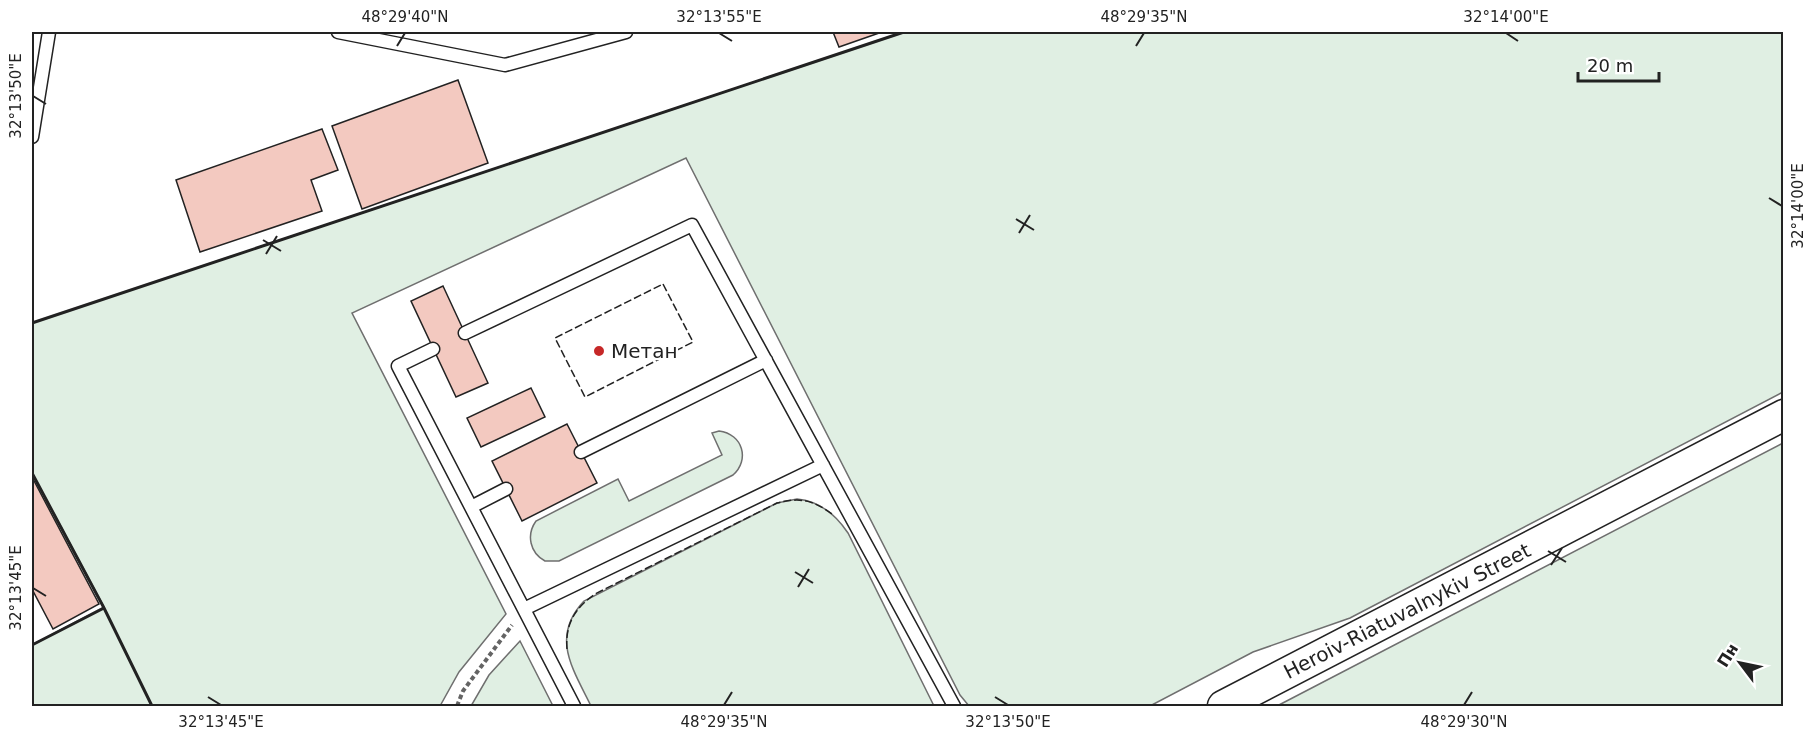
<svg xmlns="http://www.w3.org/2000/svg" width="1815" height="738" viewBox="0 0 1815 738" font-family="'DejaVu Sans',sans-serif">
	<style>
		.green { fill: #e0efe3; stroke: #6f6f6f; stroke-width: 1.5 }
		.building { fill: #f3c9c0; stroke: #222; stroke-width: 1.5 }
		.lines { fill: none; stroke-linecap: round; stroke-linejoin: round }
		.service-casing { stroke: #222; stroke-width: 15 }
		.tertiary-casing { stroke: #222; stroke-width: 33 }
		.path { stroke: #646464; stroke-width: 4; stroke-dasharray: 4.5 3; stroke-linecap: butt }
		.service { stroke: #fff; stroke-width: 12 }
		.tertiary { stroke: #fff; stroke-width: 30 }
		.fence { stroke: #222; stroke-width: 1.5; stroke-dasharray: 8 3; stroke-linecap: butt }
		.wall { stroke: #222; stroke-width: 3 }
		.ticks { fill: none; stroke: #222; stroke-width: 2 }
		.poi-dot { fill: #c62828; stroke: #fff; stroke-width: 2 }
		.labels { text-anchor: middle; stroke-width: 4.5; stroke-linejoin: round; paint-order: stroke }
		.poi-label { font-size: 20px; fill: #222; stroke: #fff; text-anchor: start }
		.street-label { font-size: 20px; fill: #222; stroke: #fff }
		.neatline { fill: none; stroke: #222; stroke-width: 2 }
		.ticks-label { font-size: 15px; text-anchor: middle; fill: #222 }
	</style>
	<rect width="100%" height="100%" fill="#fff"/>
	<path class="green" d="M904 32H1783V392L1350 618 1253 652 1150 706H969L960 695 686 158 352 313 506 614 459 672 440 706H32V645L104 607 32 473V323Z
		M719 431C743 434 750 460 733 475L559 561H545C530 553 526 535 536 521L618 479 629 501 722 455 712 433Z
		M1783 443V706H1277Z
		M797 499C819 501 836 515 848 533L934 706H591C573 669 550 637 584 601L777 503Z
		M520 641 553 706H471L489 675Z"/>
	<path class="building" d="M833 32H882L839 47Z
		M458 80 488 163 362 209 332 126Z
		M322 129 338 170 311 180 322 211 200 252 176 180Z
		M443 286 488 383 456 397 411 301Z
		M531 388 545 417 481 447 467 418Z
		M567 424 597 483 522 521 492 461Z
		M32 477 99 604 53 629 32 589Z"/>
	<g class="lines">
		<g class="service-casing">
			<path id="service" d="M338 32 505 65 626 32
				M32 137 49 32
				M465 333 692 225 954 706
				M433 349 398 366 574 706
				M581 452 766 360
				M471 507 506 489
				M524 609 823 465"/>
		</g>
		<g class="tertiary-casing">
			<path id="tertiary" d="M1223 706 1784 415"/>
		</g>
		<path class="path" d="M457 706 463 691 512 625"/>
		<use href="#service" class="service"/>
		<use href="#tertiary" class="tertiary"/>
		<path class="fence" d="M663 284 693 342 585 397 555 338Z
			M567 649C565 624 575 608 595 594L777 503C800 497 813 500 832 514"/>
		<path class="wall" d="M32 323 904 32
			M32 473 104 608 32 645
			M104 608 152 706"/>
	</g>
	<path class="ticks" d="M719 33 732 41M1506 33 1518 41M397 46 405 33M1136 46 1144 33M33 96 46 104M1769 198 1782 206M1016 219 1034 230M1019 233 1030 215M263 240 281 251M266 254 277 236M1548 551 1566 562M1551 565 1562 548M795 572 813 583M798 587 809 569M33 588 46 596M208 697 221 705M995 697 1008 705M724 705 732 692M1464 705 1472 692"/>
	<circle class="poi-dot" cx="599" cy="351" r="6"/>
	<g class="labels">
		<g class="poi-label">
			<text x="611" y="358">Метан</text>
		</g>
		<g class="street-label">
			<text transform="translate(1407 611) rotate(-27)" y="7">Heroiv-Riatuvalnykiv Street</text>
		</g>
	</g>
	<rect width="1815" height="738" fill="none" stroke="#ffffff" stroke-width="66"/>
	<g transform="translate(1740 663) rotate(302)" stroke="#ffffff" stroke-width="4.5" paint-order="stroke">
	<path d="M0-4.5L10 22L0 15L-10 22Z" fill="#222222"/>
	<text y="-9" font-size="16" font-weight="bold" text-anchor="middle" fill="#222222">Пн</text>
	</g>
	<path d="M1578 72v9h81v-9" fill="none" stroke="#222222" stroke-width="3"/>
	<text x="1587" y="72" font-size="18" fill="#222222" stroke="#ffffff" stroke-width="4.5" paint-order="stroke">20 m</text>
	<rect x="33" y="33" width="1749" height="672" class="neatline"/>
	<g class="ticks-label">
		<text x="405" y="22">48°29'40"N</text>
		<text x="719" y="22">32°13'55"E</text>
		<text x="1144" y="22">48°29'35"N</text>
		<text x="1506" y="22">32°14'00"E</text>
		<text transform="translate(16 96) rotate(-90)" y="5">32°13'50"E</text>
		<text transform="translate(1798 206) rotate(-90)" y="5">32°14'00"E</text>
		<text transform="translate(16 588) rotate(-90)" y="5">32°13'45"E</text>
		<text x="221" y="727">32°13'45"E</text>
		<text x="724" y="727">48°29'35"N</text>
		<text x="1008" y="727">32°13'50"E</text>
		<text x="1464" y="727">48°29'30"N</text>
	</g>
</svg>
